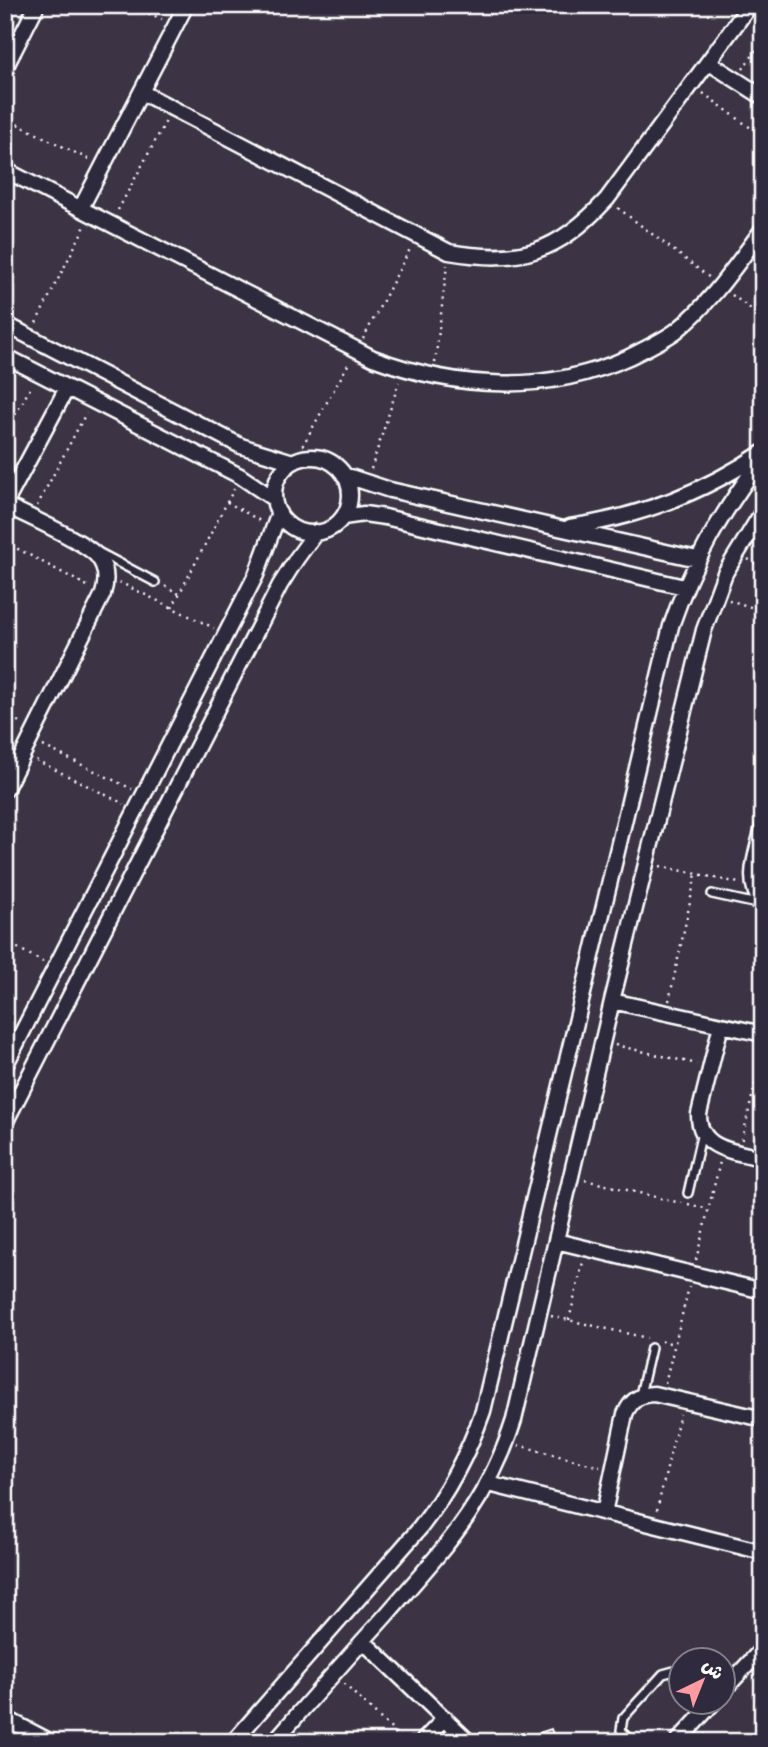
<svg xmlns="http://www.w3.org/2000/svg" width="768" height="1747" viewBox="0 0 768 1747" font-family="Caveat,'Playpen Sans Arabic',sans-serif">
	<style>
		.building { fill: #6f585f; stroke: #fff; stroke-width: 2 }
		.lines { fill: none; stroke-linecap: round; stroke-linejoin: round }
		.lane-casing { stroke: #fff; stroke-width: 12 }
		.street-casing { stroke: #fff; stroke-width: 19 }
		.path { stroke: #fff; stroke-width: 2.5; stroke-dasharray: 2 5; stroke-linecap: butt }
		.lane { stroke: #2f2a3d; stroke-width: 7 }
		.street { stroke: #2f2a3d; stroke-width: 14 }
	</style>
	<rect width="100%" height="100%" fill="#3c3344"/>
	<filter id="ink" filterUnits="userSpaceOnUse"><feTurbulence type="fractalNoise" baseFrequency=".0143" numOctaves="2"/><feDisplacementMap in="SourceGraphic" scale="14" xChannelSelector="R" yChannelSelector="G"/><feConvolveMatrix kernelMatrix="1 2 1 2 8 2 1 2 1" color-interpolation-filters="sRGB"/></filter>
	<g filter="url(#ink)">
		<path class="building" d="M551 1729 556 1742H519V1740Z"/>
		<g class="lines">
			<g class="lane-casing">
				<path id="lane" d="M100 553 155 582
					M712 894 762 905
					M688 1193 702 1132
					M640 1395 651 1348
					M632 1742 621 1730 623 1718 663 1674 674 1671 680 1675"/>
			</g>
			<g class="street-casing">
				<path id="street" d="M708 62 763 97
					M5 68 37 5
					M141 92 449 252C521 264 557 253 607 199L750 5
					M5 170 373 358C456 389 547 395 629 357 645 349 662 341 676 331 711 303 736 265 763 229
					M81 208 186 5
					M5 324 241 446 293 462
					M5 356 240 476 274 499
					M274 495a38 38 0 1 1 76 0a38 38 0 1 1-76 0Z
					M344 475 390 490 697 559
					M5 504 67 388
					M5 505C25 515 87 542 98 557 107 568 107 581 103 594L5 790
					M343 517 364 514 385 517 684 587
					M570 527C639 517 704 492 762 453
					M763 827C757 854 744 881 763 905
					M612 1001 763 1034
					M721 1025 699 1114C698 1150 736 1152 763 1158
					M5 1066 256 575 279 513
					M5 1123 280 585 297 558 316 532
					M556 1241 763 1291
					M489 1484 763 1552
					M604 1513 625 1414C631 1400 640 1394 654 1394L763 1419
					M363 1641 469 1742
					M722 1692 763 1648
					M5 1718 51 1742
					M233 1742 420 1528C448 1492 468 1454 483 1411L671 626C694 559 721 514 763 457
					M274 1742C311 1699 349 1656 387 1614 444 1548 487 1505 514 1420L612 1001 704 630 725 573 763 511
					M422 1742 445 1718
					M677 1742 714 1702"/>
			</g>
			<path class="path" d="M129 5 162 19
				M743 69 763 41
				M703 93 763 137
				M5 118 90 160
				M618 208 710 278
				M118 210 166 121
				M732 295 763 318
				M36 323 85 226
				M363 339 410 249
				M435 363 447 265
				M5 433 32 385
				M299 452 349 363
				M371 469 399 382
				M227 502 262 522
				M37 506 86 413
				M5 542 91 588
				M748 559 763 569
				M119 582 214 628
				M165 586 179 594
				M729 600 763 611
				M172 608 234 489
				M5 714 23 724
				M5 734 15 739
				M43 746 132 789
				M36 760 124 804
				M660 866 739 883
				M5 941 43 962
				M669 1001 696 874
				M615 1045 697 1064
				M742 1140 763 1050
				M585 1180 681 1203
				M688 1204 708 1209
				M696 1260 720 1162
				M551 1316 647 1338
				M569 1320 583 1262
				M661 1341 674 1344
				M665 1383 689 1287
				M518 1445 600 1467
				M657 1510 680 1414
				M344 1684 405 1742
				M704 1734 712 1742"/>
			<use href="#lane" class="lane"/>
			<use href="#street" class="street"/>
		</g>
	</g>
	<rect width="768" height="1747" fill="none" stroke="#2f2a3d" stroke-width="28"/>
	<rect x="14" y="14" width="740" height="1719" fill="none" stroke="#fff" stroke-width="2.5" filter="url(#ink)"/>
	<g transform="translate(702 1681) rotate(43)"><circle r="33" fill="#2f2a3d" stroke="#827f8b" stroke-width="2"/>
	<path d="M0-5L12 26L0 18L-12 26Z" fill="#ff9aa2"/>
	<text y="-10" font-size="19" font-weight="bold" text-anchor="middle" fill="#ffffff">ش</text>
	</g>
</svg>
